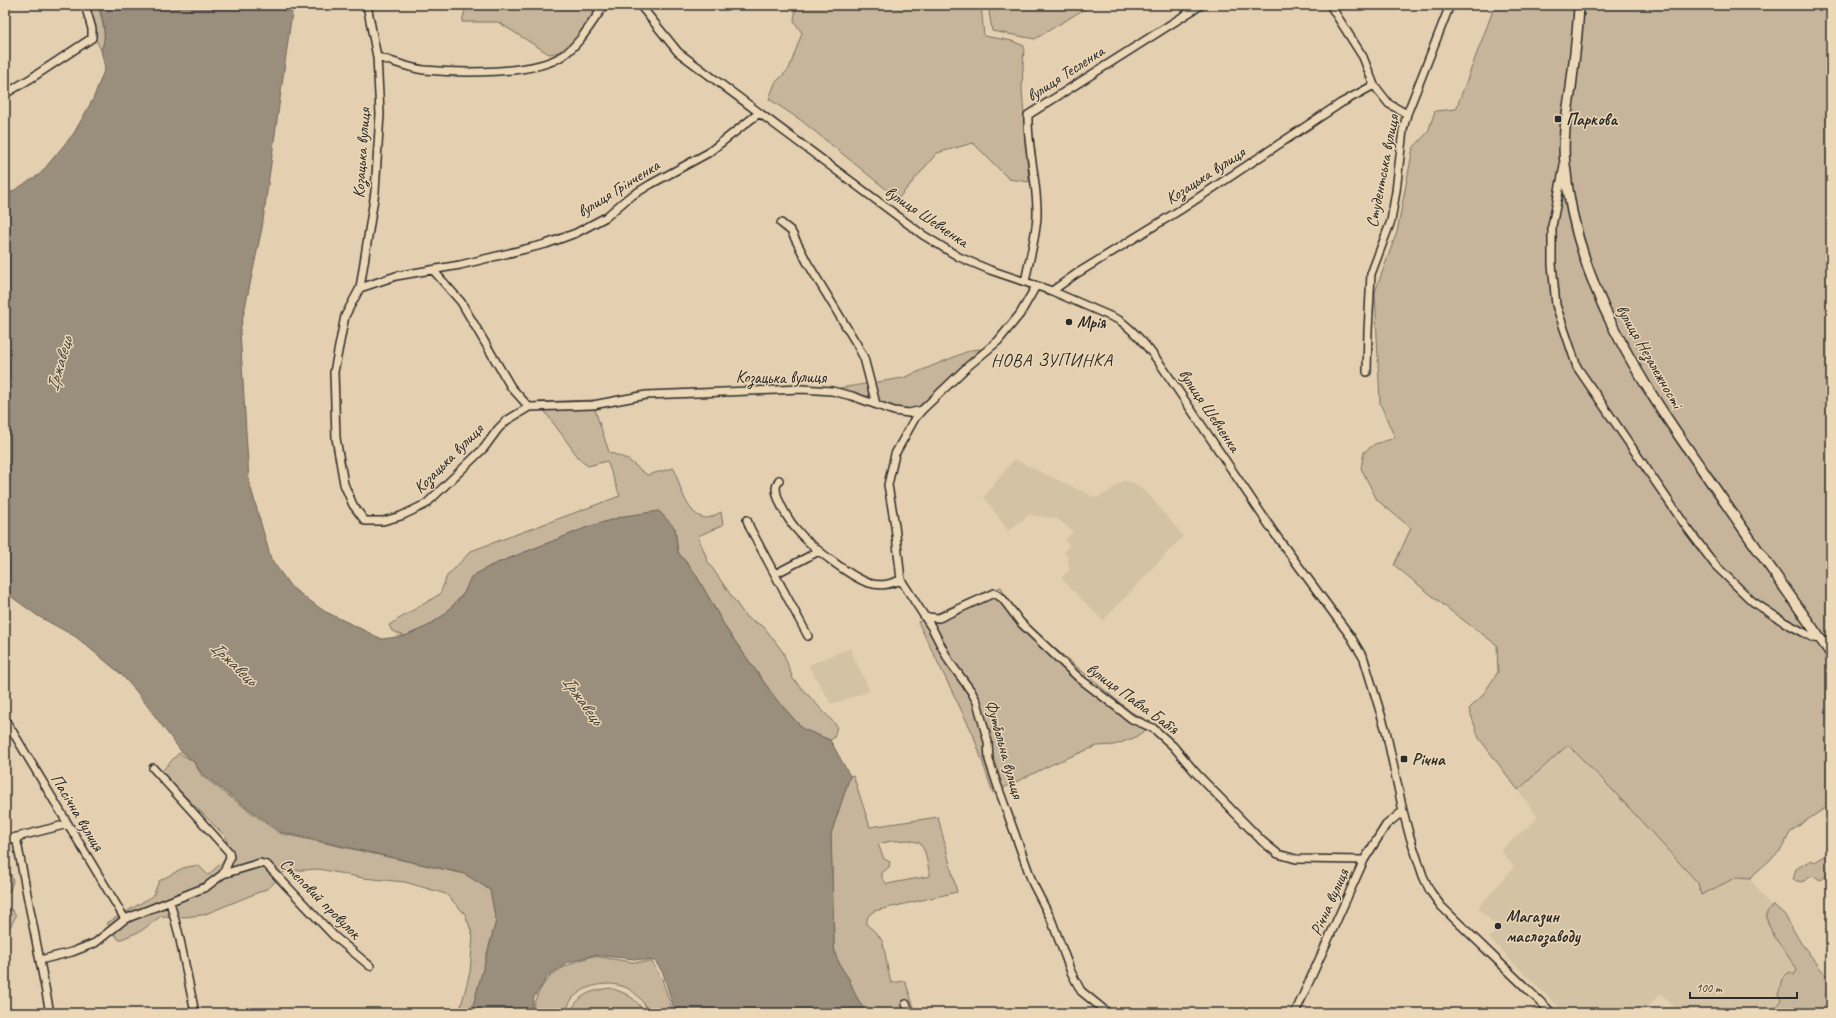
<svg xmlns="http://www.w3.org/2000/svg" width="1836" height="1018" viewBox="0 0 1836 1018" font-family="Caveat,sans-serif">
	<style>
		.built { fill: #d4c2a5 }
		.green { fill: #c6b59b; stroke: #787063; fill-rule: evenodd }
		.water { fill: #9a8e7b; stroke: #6e665b }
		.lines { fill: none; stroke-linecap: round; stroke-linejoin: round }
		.minor-casing { stroke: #2b2b2b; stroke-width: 10 }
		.major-casing { stroke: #2b2b2b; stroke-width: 12 }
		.minor { stroke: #ecd7b6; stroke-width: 7 }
		.major { stroke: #ecd7b6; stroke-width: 9 }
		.poi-dot { fill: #2b2b2b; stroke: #ecd7b6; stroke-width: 1.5 }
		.labels { text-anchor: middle; stroke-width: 3; stroke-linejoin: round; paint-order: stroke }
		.street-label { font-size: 17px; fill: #2b2b2b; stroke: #ecd7b6 }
		.poi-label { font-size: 17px; font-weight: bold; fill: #2b2b2b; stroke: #ecd7b6; text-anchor: start }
		.neighbourhood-label { font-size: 18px; letter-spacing: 1px; fill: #2b2b2b; stroke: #ecd7b6 }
		.water-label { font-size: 18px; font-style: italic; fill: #47443f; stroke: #ecd7b6 }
	</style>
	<rect width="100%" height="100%" fill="#e4d0b0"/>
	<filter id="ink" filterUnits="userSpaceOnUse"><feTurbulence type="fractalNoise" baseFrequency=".025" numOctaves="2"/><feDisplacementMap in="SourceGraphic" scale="8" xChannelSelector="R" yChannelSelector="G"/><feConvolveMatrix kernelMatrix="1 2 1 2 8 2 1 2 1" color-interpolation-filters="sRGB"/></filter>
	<g filter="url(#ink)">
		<path class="built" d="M1014 459 1096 498 1108 492 1123 481 1133 482 1148 494 1183 536 1103 621 1061 578 1069 570 1068 557 1064 554 1069 545 1065 540 1073 531 1056 518 1029 515 1008 531 984 497Z
			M850 648 870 691 831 704 808 665Z
			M1568 745 1607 784 1737 877 1750 878 1831 991V995L1808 1013H1731L1727 1008 1723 1013H1680L1660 994 1642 1013H1565L1507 957 1506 954 1489 938 1499 929 1478 908 1514 867 1501 850 1536 820 1537 816 1518 790Z"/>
		<path class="green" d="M87 5H98L99 8C102 22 108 37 101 50L95 38 97 32Z
			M466 5H601C588 23 574 52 549 54L498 22H462Z
			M796 5H981L984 36 1012 41 1024 46 1022 89 1029 182 1009 179 973 143 937 153 898 199 802 121 769 99 775 83 789 69 802 33 794 21Z
			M988 5H1091L1035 39 992 31Z
			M1495 5H1831V804L1791 831 1781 850 1750 878 1737 877 1701 895 1698 883 1607 784 1568 745 1518 790 1479 738 1469 709 1482 696 1498 672 1497 645 1451 611 1394 565 1411 528 1377 500 1361 468 1364 452 1375 444 1395 438 1380 403 1375 292 1397 232 1413 148 1428 132 1435 111 1456 109Z
			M981 349 941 389 915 409 891 408 867 397 852 393 840 388 903 378 971 350Z
			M594 400 596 413 609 452 627 459 647 475 674 468C679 483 687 517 706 518 711 518 717 514 721 512L723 525 698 536 708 562 746 617 764 627 783 652 793 679 837 726 834 738 830 740 803 729 776 699 727 630 695 573 678 552 675 528 624 516 588 527 490 566 471 577 464 593 445 614 428 626 405 636 392 631 389 625 440 594 447 576 471 551 620 496 607 461 588 466 581 461 538 402Z
			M1001 587 1006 597 1023 619 1053 647 1131 712 1154 724 1134 738 1114 745 1097 746 1055 763 993 793 973 734 918 622 957 604Z
			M179 753 193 761 202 776 279 833 465 874 490 890 496 921 471 1013H453L460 1010 470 972 473 936 465 914 446 894 405 882 363 878 319 869 285 871 269 888 203 915 183 917 161 916 141 931 119 940 107 923 153 896 159 881 183 868 198 865 208 875 229 856 226 837 161 772Z
			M853 775 870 827 938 817 957 892 874 911 868 916 866 924C872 929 880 935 883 943 886 955 887 969 891 983L905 981 916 1013H866L855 994 849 979 841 967 835 954 834 943 831 834 850 776ZM909 840 920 843 925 852 930 876 887 884 882 878V873L889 867 890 862 884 859 878 844 891 841Z
			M1831 852V872L1821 880 1812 876 1802 882 1793 880 1796 869 1811 860 1815 862Z
			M5 857 13 881 10 891 5 892Z
			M1772 906H1775L1784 914 1801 943 1831 982V991L1826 994 1831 1007V1013H1776L1774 1009 1781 1000 1778 994C1783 984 1777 980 1790 972L1794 975 1797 970C1790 956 1763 928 1767 912Z
			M12 910 16 916 10 927 5 929V911Z
			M593 956 632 962H652L662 979 672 1009 671 1013H649C645 1005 640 997 632 991 615 979 586 983 572 999 569 1003 567 1009 565 1013H531C541 976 558 967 593 956Z
			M610 988C626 993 637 998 644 1013H570C579 994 590 991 610 988Z"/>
		<path class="water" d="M98 5H293L262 228 240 331 249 481 271 559 291 587 324 611 382 639 405 636 428 626 445 614 464 593 471 577 490 566 588 527 624 516 659 511 675 528 678 553 695 573 727 630 776 699 803 729 830 740 850 776 831 834 834 943 835 954 841 967 849 979 855 994 866 1013H673L674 1009 663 973 655 961 593 955 567 963 548 976 534 997 530 1013H471L496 921 490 890 465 874 280 832 203 775 193 761 181 751 136 691 121 674 76 637 38 616 13 598 5 588V196L40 174 74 133 93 99 105 68 101 50C108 37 103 18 98 5Z"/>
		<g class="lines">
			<g class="minor-casing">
				<path id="minor" d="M367 5 377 57 380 114 375 192 360 288 345 316 334 372 336 438 344 484 353 505 365 521H383L401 516 426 504 484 448 498 429 506 421 529 407 593 405 646 395 802 389 832 391 852 396 894 411 909 413 922 410 967 367 998 341 1020 314 1036 286
					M640 5 678 52 923 235 959 257 990 270 1052 291 1119 320C1136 332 1149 349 1161 365L1275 534 1351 637 1364 659 1386 731 1403 811 1409 834 1423 876 1430 891 1441 906 1552 1013
					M1330 5 1363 57 1374 85 1389 104 1407 114
					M377 57C392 61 409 68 424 70 458 73 534 75 562 56 581 44 591 22 605 5
					M5 94 33 77 92 38V29L85 5
					M1564 166 1552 226V264L1556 305 1577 367 1685 525 1715 565 1752 601 1784 622 1814 638 1821 639
					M781 223 791 231 807 262 856 343 864 358 876 404
					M433 270 461 302 511 387 529 407
					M1025 282C1029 260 1036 238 1037 216 1038 182 1027 149 1028 115L1201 5
					M360 288 396 276 460 265 546 244 576 233 606 217 628 198 651 184 708 153 759 113
					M1052 291 1076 274 1180 210 1341 103 1374 85
					M1367 372 1368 331 1371 274 1391 221 1396 191 1403 130 1407 114 1450 5
					M779 480C778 482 776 486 776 488 776 500 790 523 798 531 809 545 852 578 869 583 881 587 890 584 901 580L932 628 949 661 971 691 977 702 988 742 989 760 998 787 1033 884 1051 919 1071 972 1081 991 1108 1013
					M747 520 750 528 808 636
					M775 574 819 551
					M901 580 895 526 888 485 895 454 915 418 922 410
					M926 617 939 618 994 593 1002 598 1021 623 1079 678 1132 719 1153 728 1173 746 1196 773 1262 841 1278 854 1296 859 1364 860
					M5 719 125 919
					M153 768 229 852 230 858 223 874
					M16 837 50 1013
					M5 840 68 824
					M170 902 179 935 195 1013
					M40 960 72 952 95 943 125 919 206 887 223 874 260 863 267 865 334 936 370 966
					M906 1004 910 1013
					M1295 1013 1364 860 1386 825 1403 811"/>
			</g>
			<g class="major-casing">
				<path id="major" d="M1579 5C1578 33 1574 60 1571 88 1567 113 1562 139 1565 164 1575 285 1639 379 1706 475 1747 535 1789 594 1831 654"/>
			</g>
			<use href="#minor" class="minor"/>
			<use href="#major" class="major"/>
		</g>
	</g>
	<g class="poi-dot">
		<rect x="1554" y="115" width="8" height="8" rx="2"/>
		<circle cx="1069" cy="322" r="4"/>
		<rect x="1400" y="755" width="8" height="8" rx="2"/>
		<circle cx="1498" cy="926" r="4"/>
	</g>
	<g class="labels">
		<g class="street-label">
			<text transform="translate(1065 73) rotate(-33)" y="6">вулиця Тесленка</text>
			<text transform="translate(361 153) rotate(-86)" y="6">Козацька вулиця</text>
			<text transform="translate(1382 171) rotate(-79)" y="6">Студентська вулиця</text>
			<text transform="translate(1205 175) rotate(-33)" y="6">Козацька вулиця</text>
			<text transform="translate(618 188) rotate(-32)" y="6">вулиця Грінченка</text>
			<text transform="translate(927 216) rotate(34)" y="6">вулиця Шевченка</text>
			<text transform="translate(1650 356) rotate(60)" y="6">вулиця Незалежності</text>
			<text x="781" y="383">Козацька вулиця</text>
			<text transform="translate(1210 410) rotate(56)" y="6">вулиця Шевченка</text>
			<text transform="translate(448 458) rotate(-45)" y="6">Козацька вулиця</text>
			<text transform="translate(1133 698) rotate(36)" y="6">вулиця Павла Бабія</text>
			<text transform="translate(1005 749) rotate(74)" y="6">Футбольна вулиця</text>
			<text transform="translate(78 812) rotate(59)" y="6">Пасічна вулиця</text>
			<text transform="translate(321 898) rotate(45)" y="6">Степовий провулок</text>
			<text transform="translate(1329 902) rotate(-66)" y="6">Річна вулиця</text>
		</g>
		<g class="poi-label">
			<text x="1566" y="125">Паркова</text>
			<text x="1077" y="328">Мрія</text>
			<text x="1412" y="765">Річна</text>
			<text x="1506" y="922">Магазин<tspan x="1506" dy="20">маслозаводу</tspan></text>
		</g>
		<g class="neighbourhood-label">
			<text x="1052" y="366">НОВА ЗУПИНКА</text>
		</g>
		<g class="water-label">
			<text transform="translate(59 364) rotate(-74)" y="6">Іржавець</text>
			<text transform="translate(234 663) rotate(43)" y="6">Іржавець</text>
			<text transform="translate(583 700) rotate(54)" y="6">Іржавець</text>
		</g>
	</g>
	<rect width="1836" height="1018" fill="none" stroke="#ecd7b6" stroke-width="20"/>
	<rect x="10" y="10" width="1816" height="998" fill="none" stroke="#2b2b2b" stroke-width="1.5" filter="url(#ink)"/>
	<path d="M1690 992v6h107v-6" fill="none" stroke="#2b2b2b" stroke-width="2"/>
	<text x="1696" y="992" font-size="12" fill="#2b2b2b" stroke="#ecd7b6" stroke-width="3" paint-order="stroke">100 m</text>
</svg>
